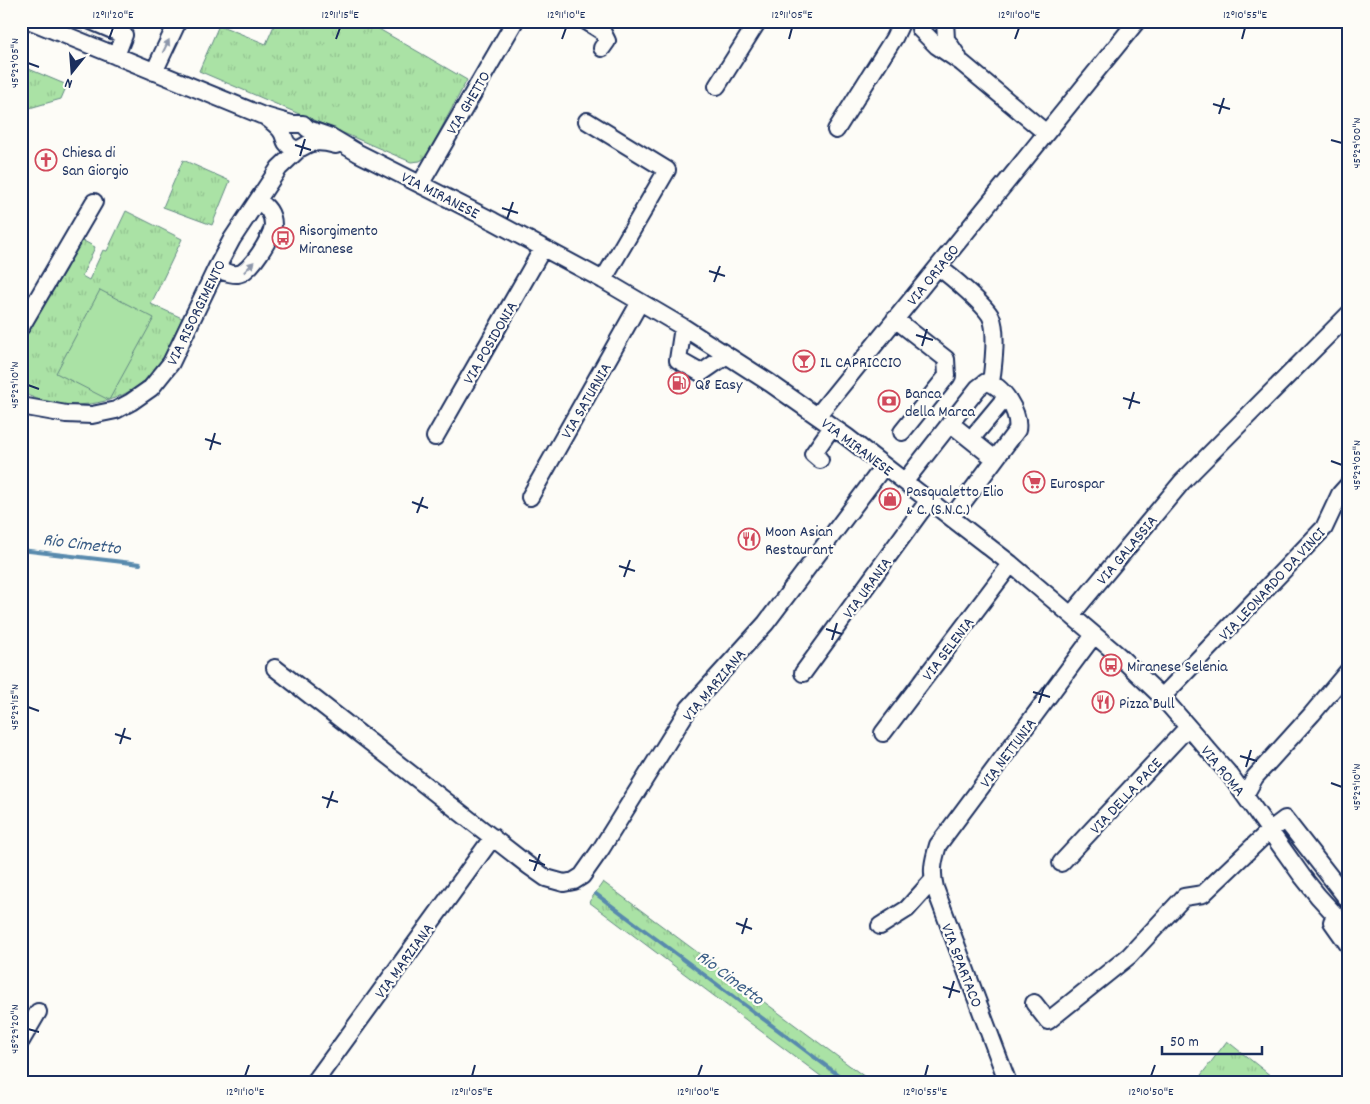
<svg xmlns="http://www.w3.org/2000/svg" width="1370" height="1104" viewBox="0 0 1370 1104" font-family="Dekko,sans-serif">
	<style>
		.grass { fill: url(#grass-tufts); stroke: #628882 }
		.pitch { fill: #aae2a5; stroke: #628882 }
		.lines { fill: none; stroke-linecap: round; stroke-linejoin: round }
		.stream { stroke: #588aad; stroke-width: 4 }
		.minor-casing { stroke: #1b2f5e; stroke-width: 20 }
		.minor { stroke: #fdfcf7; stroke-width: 16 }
		.oneway { fill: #8c96aa }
		.ticks { fill: none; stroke: #1b2f5e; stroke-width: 2 }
		.labels { text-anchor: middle; stroke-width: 4.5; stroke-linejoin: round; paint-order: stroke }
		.street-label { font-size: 16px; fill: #1b2f5e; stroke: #fdfcf7 }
		.poi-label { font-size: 16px; fill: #1b2f5e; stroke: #fdfcf7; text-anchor: start }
		.water-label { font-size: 18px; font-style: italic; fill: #3a5d86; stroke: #fdfcf7 }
		.neatline { fill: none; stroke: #1b2f5e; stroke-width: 2 }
		.ticks-label { font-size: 12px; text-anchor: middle; fill: #1b2f5e }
	</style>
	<defs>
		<pattern id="grass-tufts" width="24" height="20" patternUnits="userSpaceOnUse" patternTransform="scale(1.25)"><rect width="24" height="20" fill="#aae2a5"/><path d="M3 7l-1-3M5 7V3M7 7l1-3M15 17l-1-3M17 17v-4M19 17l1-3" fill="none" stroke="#92c290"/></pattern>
	</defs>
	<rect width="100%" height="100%" fill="#fdfcf7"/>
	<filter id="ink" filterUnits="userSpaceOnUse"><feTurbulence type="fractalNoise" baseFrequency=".02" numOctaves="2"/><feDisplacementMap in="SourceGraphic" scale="10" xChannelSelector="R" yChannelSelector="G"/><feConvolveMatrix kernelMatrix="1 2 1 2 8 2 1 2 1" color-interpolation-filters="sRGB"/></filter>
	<g filter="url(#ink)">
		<path class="grass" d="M276 21H374L372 25 467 80 426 157 420 161 411 162 199 71 219 25 266 44Z
			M24 67 67 85 61 99 26 109 21 107V73Z
			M183 160 230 181 212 225 163 207Z
			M126 211 182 239 151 304 182 318C173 338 165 359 150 375 119 409 60 413 21 392V344L66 269 64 267 80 239 95 247 82 276 89 280 103 250 107 251Z
			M603 882 873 1083H830L589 902Z
			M1227 1041 1276 1080 1279 1083H1195Z"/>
		<path class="pitch" d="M100 290 154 318 109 400 56 373Z"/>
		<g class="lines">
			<path class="stream" d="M21 550 140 564
				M596 894 849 1083"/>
			<g class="minor-casing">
				<path id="minor" d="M31 21 261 115 292 124H303L308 129 331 137 358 153 493 221 603 280 683 327 770 383 847 437 1011 564 1118 655 1162 697 1230 775 1302 876 1318 896 1349 930
					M91 21 124 35 116 56
					M586 21 602 31 607 41 602 48
					M945 21 946 39 958 57
					M920 29 937 46 962 63 1046 133
					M154 72 178 21
					M717 86 758 21
					M266 117C272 122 280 127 283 134 285 139 285 144 291 147 300 153 304 144 312 143 321 141 328 143 336 145
					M587 121 667 170 603 280
					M836 130 894 38 902 21
					M421 183 515 21
					M938 267C951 276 985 305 991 317 998 332 993 367 991 383
					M216 269C223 271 231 275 238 274 250 273 272 237 273 225 273 213 267 207 258 200
					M895 319 946 359 947 376 902 432
					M21 327 94 202
					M683 327 678 360 701 373 727 355
					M21 406 66 414 92 415 116 410 131 402 151 388 171 363 216 269 232 239 279 168 299 149
					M817 416 1137 21
					M950 423 995 459
					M435 437 543 248
					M971 439 1006 397
					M820 460 813 454 832 427
					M905 481 978 388 986 382C1003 385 1020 413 1017 430L952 517
					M530 497 640 302
					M1071 615 1182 482 1349 314
					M275 668 529 866 546 878 564 883 574 881 582 876 601 849 689 708 766 623 884 466
					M803 673 929 500
					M1162 697 1324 528 1340 494 1349 484
					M883 733 1011 564
					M1245 795 1255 777 1312 714 1349 670
					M1061 863 1188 727
					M1332 922 1349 946
					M880 926 907 909 933 880
					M1034 1003 1048 1021 1129 956 1184 897 1203 894 1269 831 1285 819 1349 901
					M21 1041 38 1012
					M314 1083 493 837
					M1008 1083 935 888C931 871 933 862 938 845L1094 635"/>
			</g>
			<use href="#minor" class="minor"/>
		</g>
		<defs><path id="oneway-solid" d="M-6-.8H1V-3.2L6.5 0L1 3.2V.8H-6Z" transform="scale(1.25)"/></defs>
		<g class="oneway">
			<use href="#oneway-solid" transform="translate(166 46) rotate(-64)"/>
			<use href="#oneway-solid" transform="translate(249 267) rotate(-47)"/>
		</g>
	</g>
	<path class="ticks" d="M109 39 113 28M336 39 340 28M562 39 566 28M789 39 792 28M1015 39 1019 28M1242 39 1245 28M28 63 39 67M1213 104 1230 109M1219 114 1224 98M1331 140 1342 143M295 145 311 150M300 156 305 139M502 208 518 213M507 219 513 202M709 271 725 276M714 282 720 266M916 335 933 340M922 346 927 329M28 385 39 389M1123 398 1140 403M1129 409 1134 392M205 439 221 444M210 450 215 433M1331 461 1342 465M412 502 428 508M417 513 423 497M619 566 635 571M624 577 630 560M826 629 842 634M832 640 837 623M1033 692 1050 697M1039 703 1044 687M28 707 39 711M115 734 131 739M120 744 125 728M1240 756 1257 761M1246 767 1251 750M1331 783 1342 787M322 797 338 802M327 808 333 791M529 860 545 865M534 871 540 854M736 923 752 929M742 934 747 918M943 987 960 992M949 998 954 981M28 1029 39 1032M245 1076 249 1065M472 1076 475 1065M698 1076 702 1065M925 1076 928 1065M1151 1076 1155 1065"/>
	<defs>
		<g id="church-ring" transform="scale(1.125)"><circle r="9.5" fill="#fdfcf7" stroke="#d1495b" stroke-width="1.5"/><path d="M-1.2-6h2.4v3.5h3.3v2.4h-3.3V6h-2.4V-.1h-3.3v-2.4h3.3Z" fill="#d1495b"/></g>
		<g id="bus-ring" transform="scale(1.125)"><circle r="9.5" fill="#fdfcf7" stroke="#d1495b" stroke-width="1.5"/><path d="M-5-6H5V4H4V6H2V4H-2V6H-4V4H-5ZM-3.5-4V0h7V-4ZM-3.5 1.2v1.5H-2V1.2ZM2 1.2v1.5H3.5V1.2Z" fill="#d1495b"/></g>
		<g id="bar-ring" transform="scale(1.125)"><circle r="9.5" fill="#fdfcf7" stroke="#d1495b" stroke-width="1.5"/><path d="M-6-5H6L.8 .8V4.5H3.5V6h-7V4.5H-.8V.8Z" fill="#d1495b"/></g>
		<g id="fuel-ring" transform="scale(1.125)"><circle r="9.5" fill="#fdfcf7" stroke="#d1495b" stroke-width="1.5"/><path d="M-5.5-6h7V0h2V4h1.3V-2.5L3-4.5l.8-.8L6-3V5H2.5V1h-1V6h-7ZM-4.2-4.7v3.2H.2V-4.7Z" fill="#d1495b"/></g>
		<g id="bank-ring" transform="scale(1.125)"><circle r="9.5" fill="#fdfcf7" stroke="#d1495b" stroke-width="1.5"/><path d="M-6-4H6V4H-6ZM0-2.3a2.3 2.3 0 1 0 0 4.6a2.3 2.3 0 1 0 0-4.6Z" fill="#d1495b"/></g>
		<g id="supermarket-ring" transform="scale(1.125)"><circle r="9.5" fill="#fdfcf7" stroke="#d1495b" stroke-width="1.5"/><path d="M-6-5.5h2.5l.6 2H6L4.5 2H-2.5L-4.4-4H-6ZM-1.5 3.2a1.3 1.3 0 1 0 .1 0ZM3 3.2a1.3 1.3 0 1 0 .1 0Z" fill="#d1495b"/></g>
		<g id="shop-ring" transform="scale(1.125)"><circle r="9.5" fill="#fdfcf7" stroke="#d1495b" stroke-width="1.5"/><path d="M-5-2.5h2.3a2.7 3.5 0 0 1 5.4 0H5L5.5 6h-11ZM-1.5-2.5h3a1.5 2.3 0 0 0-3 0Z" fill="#d1495b"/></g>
		<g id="restaurant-ring" transform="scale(1.125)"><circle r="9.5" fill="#fdfcf7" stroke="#d1495b" stroke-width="1.5"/><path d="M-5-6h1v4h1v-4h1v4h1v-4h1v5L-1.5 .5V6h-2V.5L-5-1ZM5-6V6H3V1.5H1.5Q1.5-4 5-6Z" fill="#d1495b"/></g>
	</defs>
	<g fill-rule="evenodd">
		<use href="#church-ring" x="46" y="160"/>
		<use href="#bus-ring" x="283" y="238"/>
		<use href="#bar-ring" x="804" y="361"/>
		<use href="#fuel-ring" x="679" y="383"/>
		<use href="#bank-ring" x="889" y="401"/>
		<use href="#supermarket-ring" x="1034" y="482"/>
		<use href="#shop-ring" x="890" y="499"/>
		<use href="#restaurant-ring" x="749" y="539"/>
		<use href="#bus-ring" x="1111" y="665"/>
		<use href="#restaurant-ring" x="1103" y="702"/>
	</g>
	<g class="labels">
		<g class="street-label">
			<text transform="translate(467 102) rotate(-59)" y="6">VIA GHETTO</text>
			<text transform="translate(441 194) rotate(27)" y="6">VIA MIRANESE</text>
			<text transform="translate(932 274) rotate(-51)" y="6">VIA ORIAGO</text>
			<text transform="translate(195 312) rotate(-64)" y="6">VIA RISORGIMENTO</text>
			<text transform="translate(489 342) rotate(-60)" y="6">VIA POSIDONIA</text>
			<text transform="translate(585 400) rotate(-60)" y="6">VIA SATURNIA</text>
			<text transform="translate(858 446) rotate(37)" y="6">VIA MIRANESE</text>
			<text transform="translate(1126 549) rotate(-50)" y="6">VIA GALASSIA</text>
			<text transform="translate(1271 583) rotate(-47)" y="6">VIA LEONARDO DA VINCI</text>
			<text transform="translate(866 587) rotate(-54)" y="6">VIA URANIA</text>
			<text transform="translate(947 648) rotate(-53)" y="6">VIA SELENIA</text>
			<text transform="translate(713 684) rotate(-50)" y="6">VIA MARZIANA</text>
			<text transform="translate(1007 752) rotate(-53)" y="6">VIA NETTUNIA</text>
			<text transform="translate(1224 770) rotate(51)" y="6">VIA ROMA</text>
			<text transform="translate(1125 795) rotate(-47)" y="6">VIA DELLA PACE</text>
			<text transform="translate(403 960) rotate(-54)" y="6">VIA MARZIANA</text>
			<text transform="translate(963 965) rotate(69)" y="6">VIA SPARTACO</text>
		</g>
		<g class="poi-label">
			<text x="62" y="157">Chiesa di<tspan x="62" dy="18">San Giorgio</tspan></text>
			<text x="299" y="235">Risorgimento<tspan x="299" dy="18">Miranese</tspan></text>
			<text x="820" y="367">IL CAPRICCIO</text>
			<text x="695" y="389">Q8 Easy</text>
			<text x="905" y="398">Banca<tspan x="905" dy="18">della Marca</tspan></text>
			<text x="1050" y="488">Eurospar</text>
			<text x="906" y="496">Pasqualetto Elio<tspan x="906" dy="18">&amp; C. (S.N.C.)</tspan></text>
			<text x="765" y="536">Moon Asian<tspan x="765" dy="18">Restaurant</tspan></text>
			<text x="1127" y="671">Miranese Selenia</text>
			<text x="1119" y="708">Pizza Bull</text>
		</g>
		<g class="water-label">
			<text transform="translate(82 543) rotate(7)" y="6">Rio Cimetto</text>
			<text transform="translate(731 977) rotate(37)" y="6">Rio Cimetto</text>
		</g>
	</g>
	<rect width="1370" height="1104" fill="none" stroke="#fdfcf7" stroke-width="55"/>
	<g transform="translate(72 72) rotate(197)" stroke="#fdfcf7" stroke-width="4" paint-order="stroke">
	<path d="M0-4L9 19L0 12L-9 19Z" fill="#1b2f5e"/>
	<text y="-8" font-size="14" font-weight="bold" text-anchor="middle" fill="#1b2f5e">N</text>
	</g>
	<path d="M1162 1046v8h100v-8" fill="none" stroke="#1b2f5e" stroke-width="2.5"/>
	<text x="1170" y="1046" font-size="15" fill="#1b2f5e" stroke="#fdfcf7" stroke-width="4" paint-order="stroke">50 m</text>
	<rect x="28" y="28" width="1314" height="1048" class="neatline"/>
	<g class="ticks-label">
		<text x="113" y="18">12°11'20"E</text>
		<text x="340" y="18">12°11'15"E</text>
		<text x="566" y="18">12°11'10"E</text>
		<text x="792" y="18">12°11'05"E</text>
		<text x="1019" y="18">12°11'00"E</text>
		<text x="1245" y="18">12°10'55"E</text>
		<text transform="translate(14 63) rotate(-90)" y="4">45°29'05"N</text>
		<text transform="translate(1356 143) rotate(-90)" y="4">45°29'00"N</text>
		<text transform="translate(14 385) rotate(-90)" y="4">45°29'10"N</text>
		<text transform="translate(1356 465) rotate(-90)" y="4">45°29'05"N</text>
		<text transform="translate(14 707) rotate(-90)" y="4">45°29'15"N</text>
		<text transform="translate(1356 787) rotate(-90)" y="4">45°29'10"N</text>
		<text transform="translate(14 1029) rotate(-90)" y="4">45°29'20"N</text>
		<text x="245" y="1095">12°11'10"E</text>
		<text x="472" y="1095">12°11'05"E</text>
		<text x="698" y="1095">12°11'00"E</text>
		<text x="925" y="1095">12°10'55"E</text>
		<text x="1151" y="1095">12°10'50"E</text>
	</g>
</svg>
